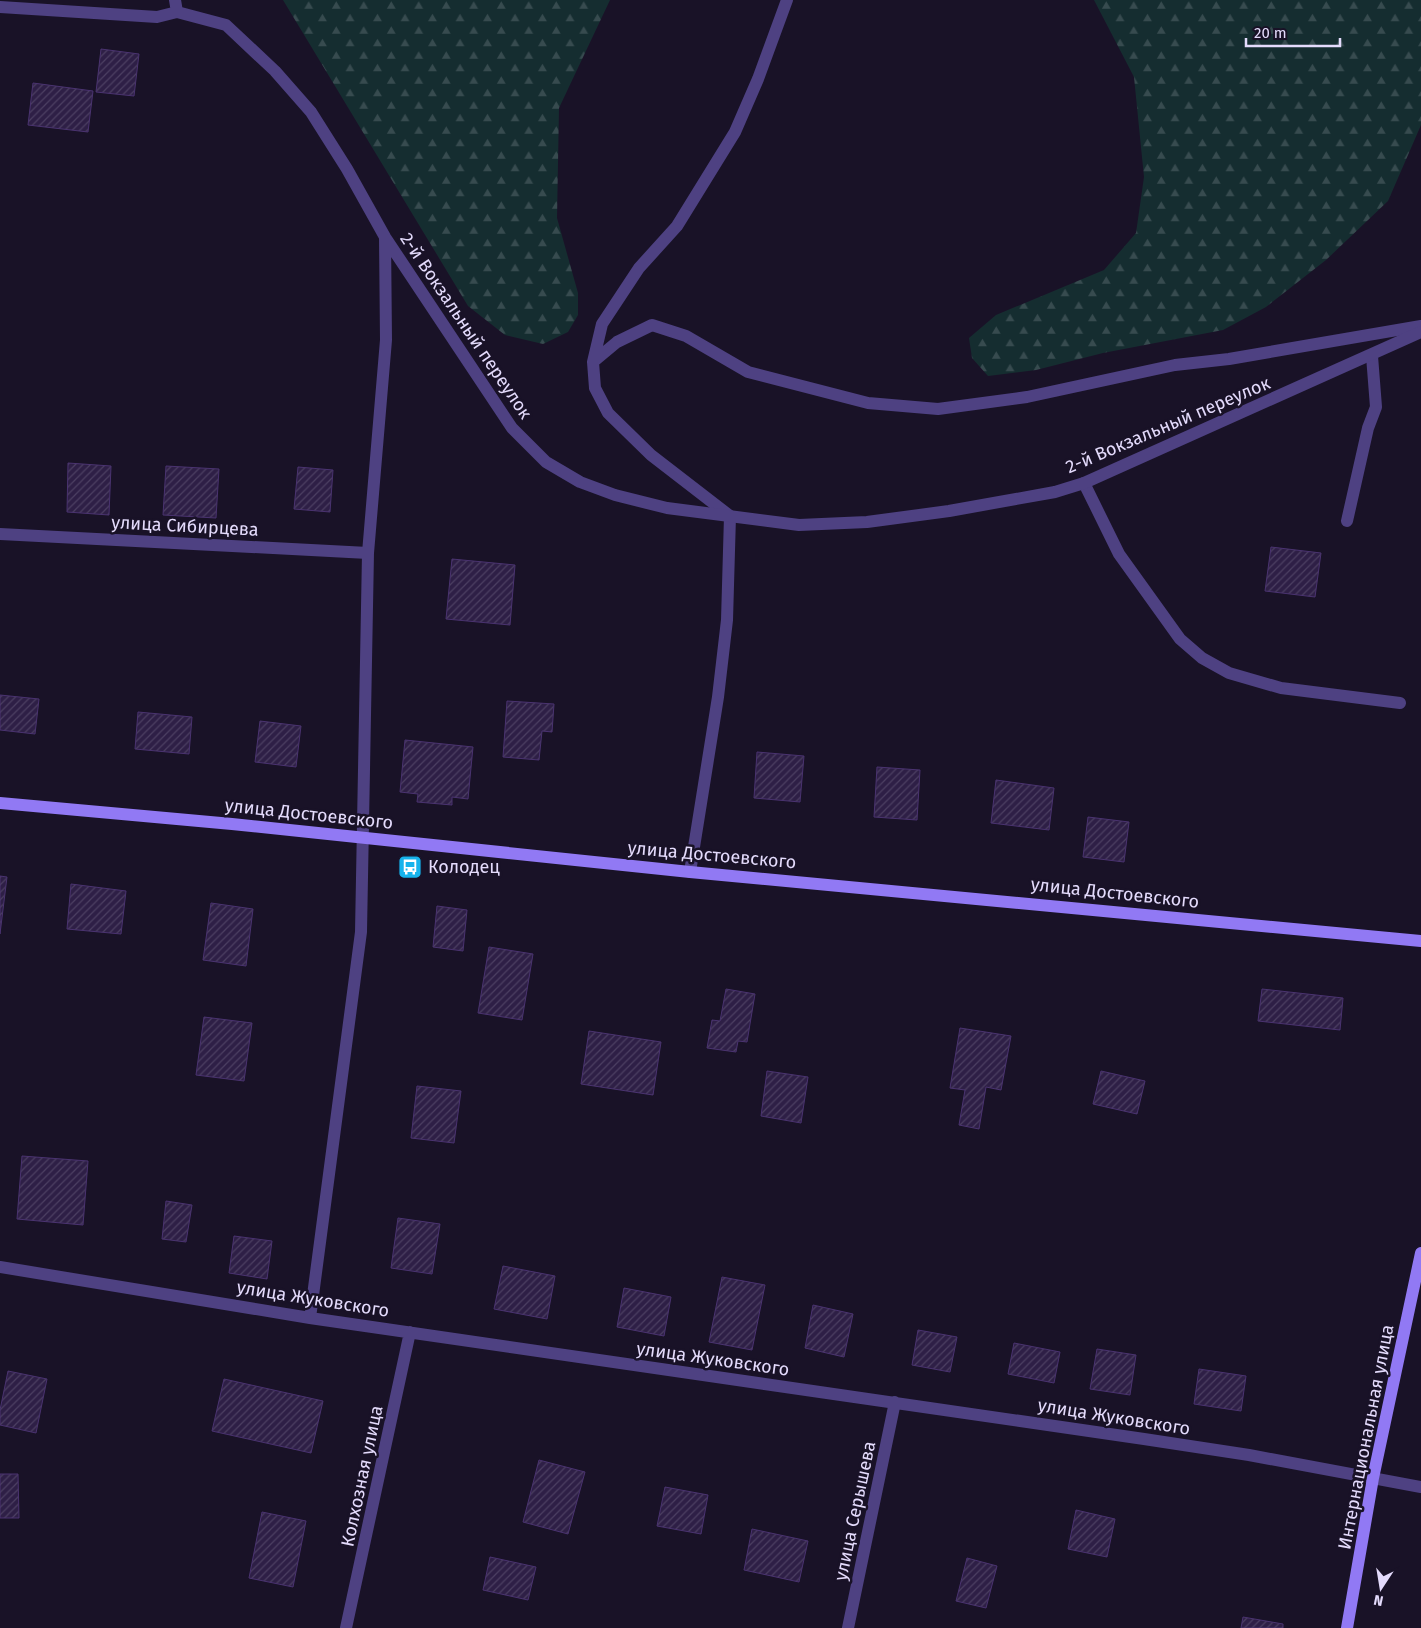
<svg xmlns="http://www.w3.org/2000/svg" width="1421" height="1628" viewBox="0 0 1421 1628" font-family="'Fira Sans',sans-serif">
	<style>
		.forest { fill: url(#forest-firs) }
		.building { fill: url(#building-hatch); stroke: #4a3370 }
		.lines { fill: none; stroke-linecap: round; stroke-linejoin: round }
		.lane { stroke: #4e4182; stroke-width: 12 }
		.street { stroke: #4e4182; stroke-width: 12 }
		.secondary { stroke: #9179f4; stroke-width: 12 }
		.labels { text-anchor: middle; stroke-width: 5; stroke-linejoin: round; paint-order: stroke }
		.street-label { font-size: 18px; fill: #e4dbfc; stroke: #191227 }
		.poi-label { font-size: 18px; fill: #e4dbfc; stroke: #191227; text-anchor: start }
	</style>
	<defs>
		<pattern id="forest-firs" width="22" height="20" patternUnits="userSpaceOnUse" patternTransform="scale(1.25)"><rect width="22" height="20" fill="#152d30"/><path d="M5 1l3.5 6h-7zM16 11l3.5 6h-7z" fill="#374b4f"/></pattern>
		<pattern id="building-hatch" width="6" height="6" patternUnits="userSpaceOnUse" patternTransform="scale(1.25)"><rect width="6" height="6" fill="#2e1f46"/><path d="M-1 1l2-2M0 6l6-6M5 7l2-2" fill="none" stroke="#4c3f62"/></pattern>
	</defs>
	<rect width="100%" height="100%" fill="#191227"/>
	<path class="forest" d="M283 0H610L559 108 557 218 578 293V315L568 332 543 344 505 335 468 306Z
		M1094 0H1421V125L1388 201 1326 260 1266 307 1223 330 1103 353 1036 370 988 376 972 358 969 338 996 315 1104 270 1136 233 1144 177 1134 77Z"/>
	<path class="building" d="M101 49 139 54 134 96 96 92Z
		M33 83 93 91 88 132 28 125Z
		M68 463 111 466 109 515 67 512Z
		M166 466 219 469 216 518 163 515Z
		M298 467 333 470 330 512 294 509Z
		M1271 547 1321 553 1315 597 1265 591Z
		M452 559 515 565 510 625 446 619Z
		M0 695 39 699 35 734 0 730Z
		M507 701 554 704 552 732 542 731 539 760 503 757Z
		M138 712 192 717 189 754 135 749Z
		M260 721 301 726 296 767 255 762Z
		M405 740 473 747 468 799 452 797V805L417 802 418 794 400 792Z
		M757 752 804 756 800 802 754 798Z
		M877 767 920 770 917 820 874 817Z
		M996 780 1054 788 1049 830 991 823Z
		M1088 817 1129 822 1124 862 1083 857Z
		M0 876 7 877 0 934Z
		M71 884 126 891 121 934 67 929Z
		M211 903 253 909 246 966 203 960Z
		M437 906 467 910 463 951 433 947Z
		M489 947 533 954 522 1020 478 1013Z
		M726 989 755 994 747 1042 738 1041 736 1052 707 1048 712 1020 720 1021Z
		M1262 989 1343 998 1340 1030 1258 1021Z
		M204 1017 252 1023 244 1081 196 1075Z
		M960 1028 1011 1036 1001 1090 986 1087 979 1129 959 1125 965 1090 950 1088Z
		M589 1031 661 1042 653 1095 581 1084Z
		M767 1071 808 1077 801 1123 761 1116Z
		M1101 1071 1145 1081 1137 1114 1093 1104Z
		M417 1086 461 1091 454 1143 411 1138Z
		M22 1156 88 1161 83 1225 17 1219Z
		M166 1201 192 1205 186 1242 162 1239Z
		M398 1218 440 1224 432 1274 391 1268Z
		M234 1236 272 1241 267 1279 229 1273Z
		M503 1266 555 1276 547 1319 494 1309Z
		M722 1277 765 1285 752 1350 709 1342Z
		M624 1288 671 1297 664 1336 617 1327Z
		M813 1305 853 1314 844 1357 805 1348Z
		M918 1330 957 1337 950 1372 912 1365Z
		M1014 1343 1060 1352 1054 1383 1008 1374Z
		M1097 1349 1136 1355 1130 1395 1090 1389Z
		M1199 1369 1246 1376 1241 1411 1194 1404Z
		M8 1371 47 1379 36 1433 0 1425V1410Z
		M224 1379 323 1401 311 1453 212 1431Z
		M539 1460 585 1472 568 1534 523 1522Z
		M0 1474H18L19 1518H0Z
		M665 1487 708 1495 701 1534 657 1526Z
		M1076 1510 1115 1519 1107 1557 1068 1549Z
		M262 1512 306 1521 293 1587 249 1578Z
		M752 1529 808 1541 799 1582 744 1570Z
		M490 1557 536 1567 528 1600 483 1590Z
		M967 1558 997 1566 986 1608 956 1601Z
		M1243 1617 1283 1624V1628H1241Z"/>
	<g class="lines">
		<path class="lane" d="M593 362 617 342 652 325 686 336 748 372 868 403 938 409 1027 397 1175 365 1229 359 1421 326
			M1084 483 1119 554 1180 639 1202 658 1229 673 1281 688 1400 703
			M1347 521 1368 428 1376 407 1372 356
			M690 872 718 697 727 620 730 516 651 455 608 413 595 388 593 362 602 324 639 268 677 226 735 132 758 79 787 0"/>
		<path class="street" d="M175 0 177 12 226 25 275 71 311 112 347 169 385 237 512 428 546 462 580 482 615 495 667 508 799 525 867 522 949 511 1055 492 1084 483 1421 332
			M0 7 157 17 177 12
			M0 534 368 553
			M0 1267 310 1318 1144 1439 1249 1455 1421 1487
			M310 1318 361 932 368 553 386 340 385 237
			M346 1628 410 1332
			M848 1628 895 1402"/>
		<path class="secondary" d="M0 803 232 824 690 872 1421 941
			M1347 1628 1373 1478 1421 1253"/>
	</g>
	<defs>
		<g id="bus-square" transform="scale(1.25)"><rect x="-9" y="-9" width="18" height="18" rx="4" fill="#16b3ec" stroke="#191227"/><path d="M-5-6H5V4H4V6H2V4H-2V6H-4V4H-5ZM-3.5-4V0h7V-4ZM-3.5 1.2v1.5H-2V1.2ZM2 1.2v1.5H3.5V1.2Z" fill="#fff"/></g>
	</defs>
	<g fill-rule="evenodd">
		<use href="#bus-square" x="410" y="867"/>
	</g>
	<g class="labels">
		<g class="street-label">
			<text transform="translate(466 326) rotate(56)" y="6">2-й Вокзальный переулок</text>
			<text transform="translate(1168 425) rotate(-23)" y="6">2-й Вокзальный переулок</text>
			<text transform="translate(185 526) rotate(3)" y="6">улица Сибирцева</text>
			<text transform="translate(309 814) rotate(6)" y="6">улица Достоевского</text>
			<text transform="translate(712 855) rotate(5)" y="6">улица Достоевского</text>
			<text transform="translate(1115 893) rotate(6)" y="6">улица Достоевского</text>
			<text transform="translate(313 1299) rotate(9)" y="6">улица Жуковского</text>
			<text transform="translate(713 1359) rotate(8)" y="6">улица Жуковского</text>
			<text transform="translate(1114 1417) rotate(9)" y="6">улица Жуковского</text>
			<text transform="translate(1366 1437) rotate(-79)" y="6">Интернациональная улица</text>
			<text transform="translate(362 1476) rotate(-78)" y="6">Колхозная улица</text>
			<text transform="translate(855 1511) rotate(-78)" y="6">улица Серышева</text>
		</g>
		<g class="poi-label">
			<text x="428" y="873">Колодец</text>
		</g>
	</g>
	<g transform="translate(1381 1588) rotate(192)" stroke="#191227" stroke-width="4" paint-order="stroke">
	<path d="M0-4L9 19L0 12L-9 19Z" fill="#e4dbfc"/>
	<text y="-8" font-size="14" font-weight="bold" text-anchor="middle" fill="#e4dbfc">N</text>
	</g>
	<path d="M1246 38v8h94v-8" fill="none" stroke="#e4dbfc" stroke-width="2.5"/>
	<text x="1254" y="38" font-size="15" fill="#e4dbfc" stroke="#191227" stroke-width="4" paint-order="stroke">20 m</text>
</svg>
